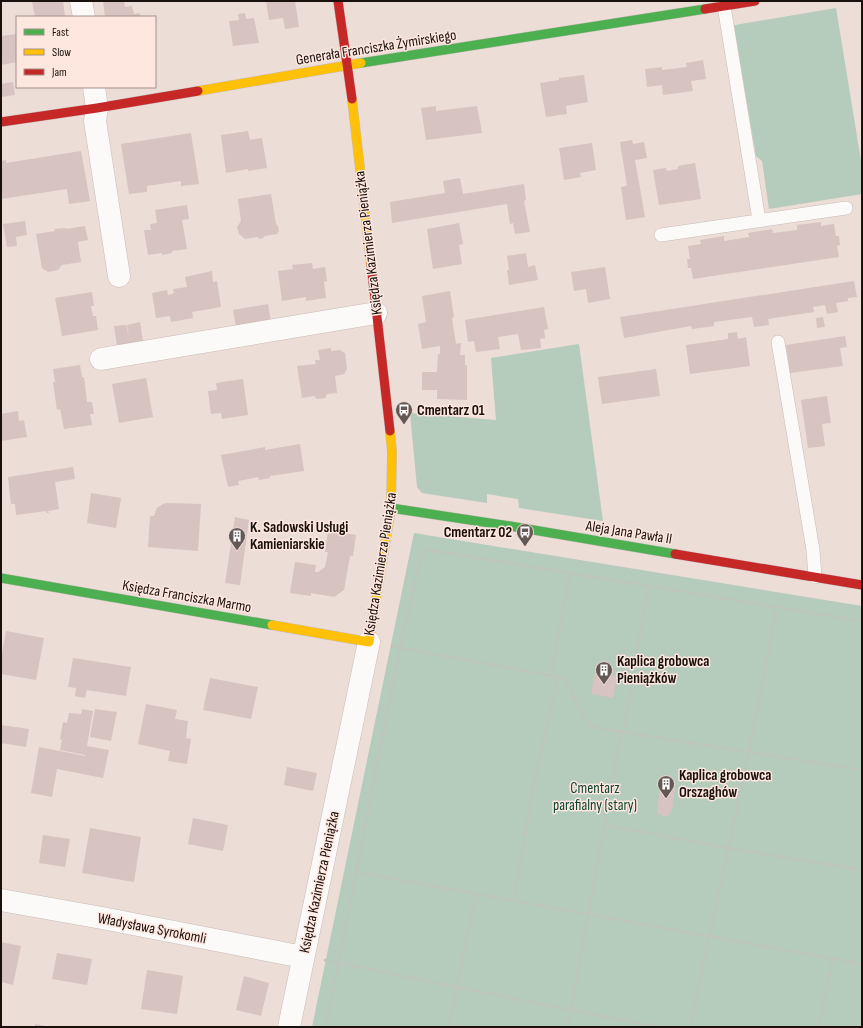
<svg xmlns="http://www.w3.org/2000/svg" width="863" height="1028" viewBox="0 0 863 1028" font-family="'Sofia Sans Condensed',sans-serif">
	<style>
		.green { fill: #b5cbbb }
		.building { fill: #d7c3bf }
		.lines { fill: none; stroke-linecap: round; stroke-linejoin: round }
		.lane-casing { stroke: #c8bbb7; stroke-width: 14 }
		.street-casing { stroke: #c8bbb7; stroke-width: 23 }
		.fast-casing { stroke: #c8bbb7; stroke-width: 10 }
		.slow-casing { stroke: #c8bbb7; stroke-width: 10 }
		.jam-casing { stroke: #c8bbb7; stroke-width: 10 }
		.path { stroke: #c4c0be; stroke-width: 2.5; stroke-dasharray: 2 2; stroke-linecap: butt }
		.lane { stroke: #fcfaf9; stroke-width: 13 }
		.street { stroke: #fcfaf9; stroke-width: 22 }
		.fast { stroke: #4caf50; stroke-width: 9 }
		.slow { stroke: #ffc107; stroke-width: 9 }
		.jam { stroke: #c62828; stroke-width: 9 }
		.labels { text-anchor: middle; stroke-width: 3; stroke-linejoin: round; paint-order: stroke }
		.street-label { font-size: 15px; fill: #1a110d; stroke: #fee7df }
		.poi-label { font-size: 15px; font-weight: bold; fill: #1a110d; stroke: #fee7df; text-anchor: start }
		.park-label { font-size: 15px; fill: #0a4530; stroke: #fee7df }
	</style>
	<rect width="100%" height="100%" fill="#ecddd7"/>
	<path class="green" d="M836 8 862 167V194L769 209 762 161 756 156 734 26 735 25Z
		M579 344 603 521 519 508 518 499 487 494V503L422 493 417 487 410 413 496 420 491 358Z
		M414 533 862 606V1027H312Z"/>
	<path class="building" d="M32 1H63L65 17H35Z
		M103 1H124L125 7 132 6 134 14 140 13V17H105Z
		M266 1H295L299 27 285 29 283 18 269 20Z
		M245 13 246 19 254 18 259 43 233 46 229 21 239 20 238 14Z
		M17 34V62L1 65V36Z
		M703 60 706 79 691 81 693 91 663 95 662 85 647 87 645 69 662 67V70L687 67 686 63Z
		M584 75 588 102 566 106 567 114 546 117 540 83 559 80V78Z
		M13 82 15 95 1 97V84Z
		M436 106V111L477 106 482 133 426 140 421 108Z
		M248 131 250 140 262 138 267 168 248 171V169L226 173 221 135Z
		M191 133 199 184 181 186V181L147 186V192L129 194 121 144Z
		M632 140 633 144 644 142 647 158 635 160 645 217 626 220 621 187 627 186 620 142Z
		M592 143 596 170 580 173 581 177 564 180 559 148Z
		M81 151 90 201 69 204 67 189 1 199V161L6 160V163Z
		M695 163 701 199 659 205 653 170 666 168 667 171 678 169V166Z
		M460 178 463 194 524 184 526 200 524 201 530 232 515 234 513 223 510 224 507 204 392 223 390 202 445 193 443 181Z
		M271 194 276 224 278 226 279 231 277 234 265 236 263 238 260 239 257 237 245 239 239 234 237 227 241 221 238 199Z
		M187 205 189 219 182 220 187 249 172 251V253L162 255V253L148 255 144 230H151L150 224 157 223 155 210Z
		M25 221 27 235 16 237 17 246 7 247 3 224Z
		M821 222V226L834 224 836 236H839L840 245 837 246 839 257 693 279 691 268H688L687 259H690L688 246 701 244 700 240 724 236V241L749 237 748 233 772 229 773 233 797 230V225Z
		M459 223 463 244 459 245 462 264 433 269 427 229Z
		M85 226 88 240 78 242 81 262 62 265 58 270 48 272 42 268 36 234 55 231 54 229 65 228 66 229Z
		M526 253 528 267 535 265 538 280 509 285 507 270H509L507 256Z
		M312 263 313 269 325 267 327 281 324 282 326 298 306 301V297L282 301 278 271 293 269 292 265Z
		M605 267 610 299 588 303 586 289 574 291 571 272Z
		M212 271 213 282 217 281 221 307 192 312 193 318 171 322 170 316 156 318 152 293 167 290 168 295 174 293 173 289 187 287 185 277Z
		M854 281 857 297 848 298V301L836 303 838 312 827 314 825 305 813 307 814 312 768 319 769 325 754 327 752 317 714 322V326L692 329 691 326 624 338 620 317Z
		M450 291 454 317 452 318 456 344 461 343 460 355H465V365H467V400L437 399V390H422V372H437L438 354H440V346L422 349 418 324 426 322 422 296Z
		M92 292 94 306H91L93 316H96L98 330 62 336 55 298Z
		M268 304 271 322 236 327 233 310Z
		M544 307 548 329 544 330 545 338 540 339 541 348 521 350 518 334 498 337 500 349 476 352 474 341 468 342 465 320Z
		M823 317 825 327 817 328 816 318Z
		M140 322 143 341 117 346 114 326 126 325 129 336 127 325Z
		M737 332 738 339 746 337 750 366 690 374 686 345 728 339V333Z
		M845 336 847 347 840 348 843 366 790 373 786 345Z
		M331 348V351L340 350 345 353 347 369 344 374 335 376 337 393 327 394 325 398 317 399 314 396 302 398 297 366 316 364 315 360H320L318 350Z
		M80 365 82 377H84L87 402H92L94 414H90L92 425 64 429 60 409 57 410 53 382H55L53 369Z
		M656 369 660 396 602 404 598 377Z
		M146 378 153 417 119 423 112 384Z
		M243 379 248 415 222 419 221 413 211 414 208 391 217 390 216 383Z
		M827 396 831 423 822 424 825 446 808 448 801 400Z
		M18 411 19 421 24 420 27 437 1 441V414Z
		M300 444 304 471 270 476V478L259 480 258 477 238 481 239 485 228 487 221 455 265 447V450Z
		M73 467 75 479 55 482 59 509 48 511 49 513H47L46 511 16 515 15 504H11L8 477Z
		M91 493 121 498 116 528 87 523Z
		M167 503 201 504 198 551 148 547 150 516H154L157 508 163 504Z
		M235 517 249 520 240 585 225 583Z
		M328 530 356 535 353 556H350L344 590 334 597 311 593V596L290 593 295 562 316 565 315 572H318L325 567 328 552H325Z
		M6 631 44 638 36 680 1 674V659Z
		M73 658 131 667 126 696 87 690 85 698 75 696 76 688 68 687Z
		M595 672 617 676 613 698 591 694Z
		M210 678 258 687 251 719 203 710Z
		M146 704 177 710 175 719 188 721 186 738 191 739 187 764 168 761 170 751 138 744Z
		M82 709 93 711 87 746 109 750 103 778 57 769 52 797 31 793 39 747 85 756V755L60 750 62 740 60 739 63 722 67 723 69 713 81 714Z
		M95 709 117 712 111 741 90 737Z
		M1 725 29 729 26 747 1 743Z
		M287 767 317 773 313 791 284 785Z
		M660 786 675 789 672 812H670L669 815 665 817 658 814 657 810Z
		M193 818 228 825 223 851 188 844Z
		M90 828 141 837 134 882 82 873Z
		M43 835 70 839 65 867 39 863Z
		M1 942 21 946 13 985 1 982Z
		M57 953 92 959 87 985 52 979Z
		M147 970 183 976 177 1014 141 1009Z
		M244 976 269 983 261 1016 236 1010Z
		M35 1024 46 1026V1027H35Z"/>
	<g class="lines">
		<g class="lane-casing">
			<path id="lane" d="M724 6 759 220
				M661 235 846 208
				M778 342 813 550 815 577"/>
		</g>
		<g class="street-casing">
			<path id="street" d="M81 1 84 17
				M94 87 97 108 95 121 119 276
				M101 359 376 313
				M1 900 102 918 303 957
				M289 1027 369 642"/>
		</g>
		<g class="fast-casing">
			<path id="fast" d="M361 63 705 9
				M391 508 510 526 675 554
				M1 578 272 625"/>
		</g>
		<g class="slow-casing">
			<path id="slow" d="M198 91 361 63
				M352 99 371 264
				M272 625 369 642 391 508 392 452 390 431"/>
		</g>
		<g class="jam-casing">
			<path id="jam" d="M338 1 352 99
				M705 9 755 1
				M1 122 97 108 198 91
				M371 264 390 431
				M675 554 862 585"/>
		</g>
		<path class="path" d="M391 646 558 677 567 682 584 718 591 725 597 728 862 770
			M551 676 570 573
			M604 825 728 848 862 870
			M356 872 862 964
			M514 901 533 788 558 677
			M324 960 571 1010 660 1027
			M326 1027 400 648 423 549 862 621
			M449 1027 476 894
			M568 1027 621 733 625 724 648 586
			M690 1027 749 752 777 607
			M819 1027 833 959"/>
		<use href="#lane" class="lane"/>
		<use href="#street" class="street"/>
		<use href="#fast" class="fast"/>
		<use href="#slow" class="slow"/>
		<use href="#jam" class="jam"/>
	</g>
	<defs>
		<g id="bus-pin" transform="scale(0.9)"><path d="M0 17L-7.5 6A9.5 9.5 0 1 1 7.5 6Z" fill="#645854" stroke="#fee7df"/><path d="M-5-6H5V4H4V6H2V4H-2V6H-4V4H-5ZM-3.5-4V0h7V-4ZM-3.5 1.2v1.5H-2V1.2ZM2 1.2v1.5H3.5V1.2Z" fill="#fff"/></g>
		<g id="building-pin" transform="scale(0.9)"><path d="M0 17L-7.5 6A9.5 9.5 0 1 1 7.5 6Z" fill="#645854" stroke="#fee7df"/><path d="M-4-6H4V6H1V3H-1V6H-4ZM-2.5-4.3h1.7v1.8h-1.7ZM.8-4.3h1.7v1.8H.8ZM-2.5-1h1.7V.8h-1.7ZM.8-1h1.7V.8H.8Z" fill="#fff"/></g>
	</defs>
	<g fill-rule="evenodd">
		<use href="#bus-pin" x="404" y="410"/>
		<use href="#bus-pin" x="525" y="532"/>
		<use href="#building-pin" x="237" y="536"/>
		<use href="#building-pin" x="604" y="670"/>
		<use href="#building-pin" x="666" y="784"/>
	</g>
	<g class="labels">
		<g class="street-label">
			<text transform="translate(376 47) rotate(-9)" y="5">Generała Franciszka Żymirskiego</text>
			<text transform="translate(368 243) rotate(-97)" y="5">Księdza Kazimierza Pieniążka</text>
			<text transform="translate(629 532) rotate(9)" y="5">Aleja Jana Pawła II</text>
			<text transform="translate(380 564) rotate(-81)" y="5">Księdza Kazimierza Pieniążka</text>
			<text transform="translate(187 596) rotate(10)" y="5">Księdza Franciszka Marmo</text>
			<text transform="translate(319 882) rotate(-78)" y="5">Księdza Kazimierza Pieniążka</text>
			<text transform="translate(152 928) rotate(11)" y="5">Władysława Syrokomli</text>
		</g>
		<g class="poi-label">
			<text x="417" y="415">Cmentarz 01</text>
			<text x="250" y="532">K. Sadowski Usługi<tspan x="250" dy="17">Kamieniarskie</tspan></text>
			<text x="512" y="537" text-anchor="end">Cmentarz 02</text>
			<text x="617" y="666">Kaplica grobowca<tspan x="617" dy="17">Pieniążków</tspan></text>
			<text x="679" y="780">Kaplica grobowca<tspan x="679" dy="17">Orszaghów</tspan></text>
		</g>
		<g class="park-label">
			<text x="595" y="793">Cmentarz<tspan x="595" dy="17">parafialny (stary)</tspan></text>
		</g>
	</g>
	<rect width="863" height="1028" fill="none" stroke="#1a110d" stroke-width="4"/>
	<rect x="16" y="16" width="140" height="72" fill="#fee7df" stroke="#a3918b"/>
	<rect x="24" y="29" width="20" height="6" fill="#4caf50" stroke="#a3918b"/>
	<text x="52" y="36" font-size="12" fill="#1a110d">Fast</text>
	<rect x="24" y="49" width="20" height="6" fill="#ffc107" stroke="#a3918b"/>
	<text x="52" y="56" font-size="12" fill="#1a110d">Slow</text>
	<rect x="24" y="69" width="20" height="6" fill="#c62828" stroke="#a3918b"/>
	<text x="52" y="76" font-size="12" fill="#1a110d">Jam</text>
</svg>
